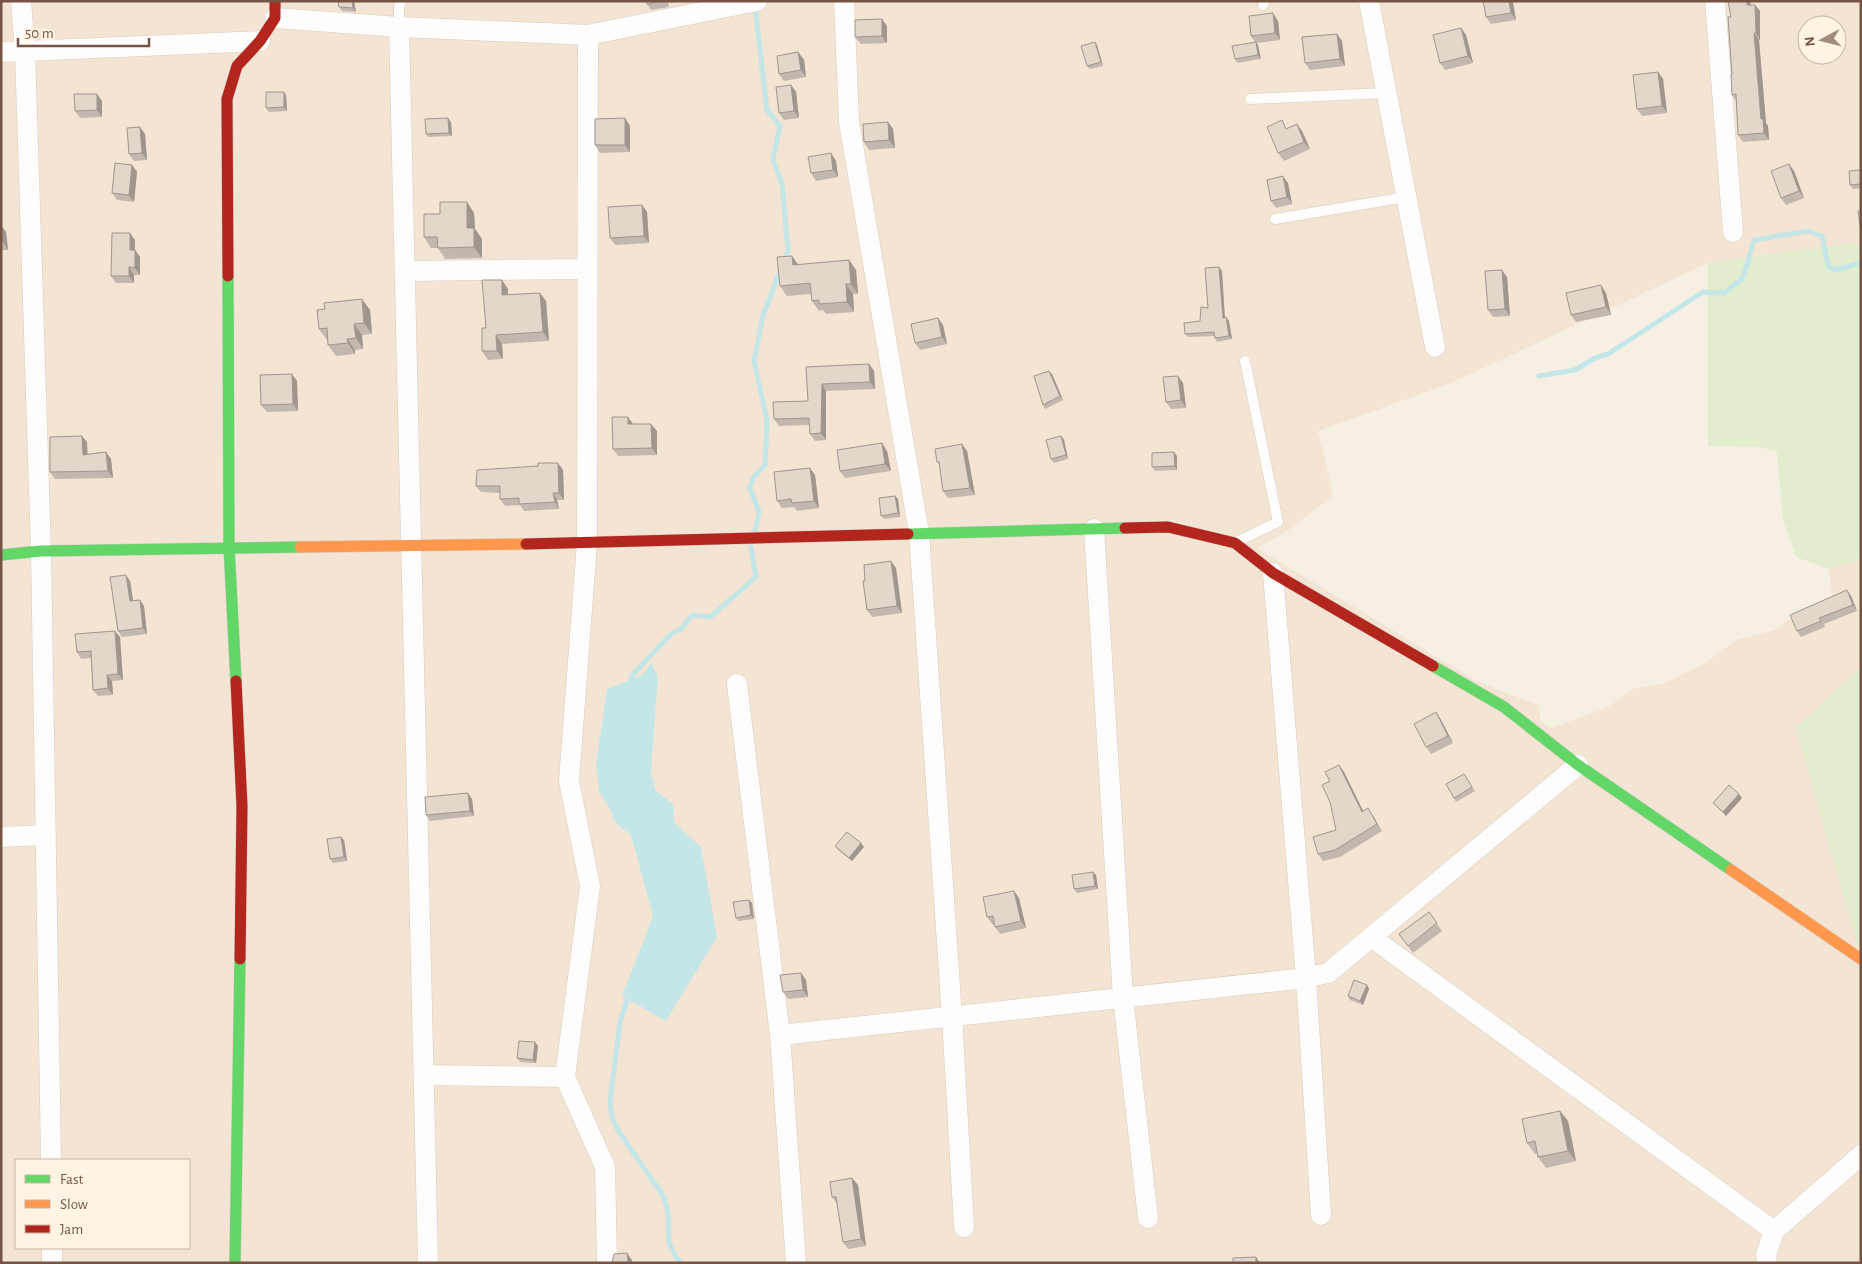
<svg xmlns="http://www.w3.org/2000/svg" width="1862" height="1264" viewBox="0 0 1862 1264" font-family="'Alegreya Sans',sans-serif">
	<style>
		.residential { fill: #f3e4d3; fill-rule: evenodd }
		.green { fill: #e1edcd }
		.water { fill: #c5e6e7 }
		.lines { fill: none; stroke-linecap: round; stroke-linejoin: round }
		.stream { stroke: #c5e6e7; stroke-width: 5 }
		.lane-casing { stroke: #d7ccc2; stroke-width: 11 }
		.street-casing { stroke: #d7ccc2; stroke-width: 21 }
		.fast-casing { stroke: #d6cac1; stroke-width: 12 }
		.slow-casing { stroke: #d6cac1; stroke-width: 12 }
		.jam-casing { stroke: #d6cac1; stroke-width: 12 }
		.lane { stroke: #fefdfb; stroke-width: 10 }
		.street { stroke: #fefdfb; stroke-width: 20 }
		.fast { stroke: #63d668; stroke-width: 11 }
		.slow { stroke: #ff974d; stroke-width: 11 }
		.jam { stroke: #b3261e; stroke-width: 11 }
		.wall { fill: #c3b8af }
		.shaded-wall { fill: #9f968e }
		.building { fill: #e3d6cb; stroke: #9f968e }
	</style>
	<rect width="100%" height="100%" fill="#f6efe4"/>
	<path class="residential" d="M1 1H1861V242L1708 263 1451 383 1318 431 1333 496 1286 532 1257 548 1478 682 1538 705 1541 722 1551 728 1609 707 1632 689 1662 684 1704 664 1736 640 1775 630 1797 614 1834 609 1829 569 1861 558V667L1796 728 1861 946V1263H1ZM1807 25H1837V55H1807ZM651 663 658 676 651 772 656 791 673 804 674 822 666 1021 622 996 653 916 631 835 615 823 610 809 599 792 596 764 607 689 642 675ZM16 1160H189V1248H16Z"/>
	<path class="green" d="M1861 242V558L1829 569 1796 557 1783 519 1777 451 1758 447 1708 446V263Z
		M1861 667V946L1857 943 1796 728Z"/>
	<path class="water" d="M651 663 658 676 651 772 656 791 673 804 674 822 701 847 717 937 666 1021 622 996 653 916 631 835 615 823 610 809 599 792 596 764 607 689 642 675Z"/>
	<g class="lines">
		<path class="stream" d="M755 7 767 110 780 126 773 159 782 184 788 251 763 315 754 361 767 420 765 465 753 478 750 488 759 512 755 531
			M1539 376 1575 370 1595 358 1608 354 1703 292 1724 293 1743 278 1754 240 1808 231 1822 236 1828 266 1836 270 1861 263
			M630 684 632 675 671 634 681 629 692 615 710 617 756 577 751 547
			M629 994 620 1022 610 1101 612 1117 619 1132 664 1197 668 1212 669 1243 676 1257 681 1263"/>
		<g class="lane-casing">
			<path id="lane" d="M1263 5 1265 1
				M399 27V7L401 1
				M1250 99 1387 93
				M1275 219 1406 197
				M1238 541 1278 522 1245 361"/>
		</g>
		<g class="street-casing">
			<path id="street" d="M21 1 25 51 41 551 51 1160
				M844 1 849 122 919 533 952 1016 964 1227
				M1369 1 1435 347
				M1715 1 1733 232
				M275 18 399 27 588 35 757 1
				M399 27 428 1263
				M588 35 587 543 569 781 590 886 565 1077 605 1167 607 1263
				M1 52 260 41
				M405 271 587 269
				M1094 529 1123 998 1148 1218
				M1273 573 1306 978 1321 1215
				M737 684 780 1035 796 1263
				M1 837 46 835
				M1371 937 1774 1231
				M780 1035 1306 978 1328 973 1578 765
				M424 1075 565 1077
				M52 1248V1263
				M1767 1263 1766 1255 1774 1231 1861 1155"/>
		</g>
		<g class="fast-casing">
			<path id="fast" d="M228 276 229 547 236 681
				M908 534 1125 528
				M1 555 41 551 300 547
				M1433 666 1504 707 1578 765 1731 870
				M235 1263 240 959"/>
		</g>
		<g class="slow-casing">
			<path id="slow" d="M300 547 526 544
				M1731 870 1861 959"/>
		</g>
		<g class="jam-casing">
			<path id="jam" d="M228 276 227 99 237 66 260 41 275 18V1
				M1125 528 1168 527 1235 543 1273 573 1433 666
				M526 544 908 534
				M236 681 242 806 240 959"/>
		</g>
		<use href="#lane" class="lane"/>
		<use href="#street" class="street"/>
		<use href="#fast" class="fast"/>
		<use href="#slow" class="slow"/>
		<use href="#jam" class="jam"/>
	</g>
	<path class="wall" d="M354 1 356 12 342 11 339 7Z
		M646 1H684L668 3 669 7 651 10 647 4Z
		M1483 1H1512L1513 3 1516 20 1491 24 1486 17Z
		M1751 5 1760 11V40H1759L1766 123 1768 126 1769 140 1743 142 1738 135 1736 101 1732 95 1731 17Z
		M882 19 887 26V43L861 44 855 37Z
		M1278 21 1280 40 1257 43 1258 45 1261 59 1237 63 1235 59 1255 42 1251 36Z
		M1461 28 1466 35 1473 63 1445 70 1440 63Z
		M1337 34 1342 41 1345 66 1310 70 1305 63Z
		M1097 45 1103 66 1090 69 1087 66Z
		M798 52 804 60 806 77 784 81 779 74Z
		M1658 72 1663 79 1667 113 1642 116 1637 109Z
		M791 85 796 92 799 118 784 120 779 113Z
		M286 95 287 111 269 112 266 108Z
		M102 101V117L80 118 75 111Z
		M625 118 630 126V152L600 153 595 145Z
		M451 122 452 136 428 137 426 134Z
		M888 122 893 129 895 148 869 150 864 142Z
		M1297 124 1302 131 1310 149 1284 161 1278 153 1287 128Z
		M140 127 145 134 147 160 134 161 129 154Z
		M836 161 838 177 816 181 811 173Z
		M132 165 137 172 134 202 117 200 112 193Z
		M1861 170V188L1853 189 1850 185Z
		M1794 171 1804 198 1786 205 1781 198Z
		M1288 183 1292 204 1276 208 1271 201Z
		M467 202 474 213 475 229 482 239V258L445 259 438 248H431L424 237 440 214Z
		M642 205 647 212 649 243 615 245 610 238Z
		M1 226 6 232 8 250H1Z
		M135 240V250L140 257V275H134V283H116L111 276Z
		M792 256 798 265 849 260 856 270 858 294H853L854 312 826 314 823 310 819 311 812 301 811 294 787 296 780 286Z
		M1222 271 1225 318 1229 321 1232 339 1217 342 1214 336 1188 337 1185 334 1200 321 1208 308Z
		M1507 277 1510 316 1493 317 1488 310Z
		M508 289V295L540 293 546 301 549 341 502 344 503 359 488 360 482 351 486 328Z
		M1606 293 1611 315 1576 322 1571 315Z
		M370 310 372 334 362 335 363 349 355 350V354L336 356 328 345V340H327L319 329Z
		M938 318 943 325 947 344 920 350 915 343Z
		M869 364 874 371 875 389 826 391V440L815 441 810 434V425L779 426 774 419 808 401 806 367Z
		M1052 374 1063 400 1045 409 1043 405Z
		M1178 376 1183 383 1186 408 1171 409 1166 402Z
		M297 381 298 411 267 412 261 405Z
		M633 424 657 431V455L618 456 613 449Z
		M1061 436 1064 440 1068 459 1054 463 1051 459Z
		M87 442V454L106 452 111 459 113 478 55 479 50 472Z
		M962 444 967 451 975 495 948 498 943 491 940 465 937 462Z
		M887 451 891 471 845 478 840 471Z
		M1177 456V470L1155 471 1152 467Z
		M558 463 563 470 564 500H557L559 509 524 511 520 505 505 506 500 499V493L481 492 476 486 538 466Z
		M810 468 815 475 819 508 797 511 794 507 782 508 777 501Z
		M895 496 898 499 900 517 884 519 881 516Z
		M891 561 896 568 902 613 872 617 867 610 865 581Z
		M130 581 133 601 140 600 144 606 147 634 122 637 118 631Z
		M1851 596 1857 611 1824 624 1825 627 1801 637 1797 631Z
		M120 637 123 680 112 681 113 695 98 696 93 690 91 658 81 659 77 652Z
		M1436 712 1441 720 1453 743 1431 754 1426 747Z
		M1339 765 1344 772 1363 811 1373 815 1382 831 1340 857 1323 861 1318 854 1336 830Z
		M1464 774 1475 791 1456 802 1454 798Z
		M1742 798 1726 816 1713 803Z
		M472 799 474 816 430 821 426 815Z
		M344 840 347 861 333 863 330 859Z
		M835 846 864 847 852 861 838 850Z
		M1096 875 1098 889 1077 893 1074 889Z
		M1019 898 1026 928 1000 934 995 927V924L993 925 987 917Z
		M749 900 752 903 754 919 738 921 736 918Z
		M1429 912 1442 931 1413 953 1399 934Z
		M806 980 808 997 788 999 783 992Z
		M1367 985 1369 989 1363 1005 1350 1000 1348 996Z
		M538 1046 536 1063 520 1062 517 1058Z
		M1560 1111 1568 1121 1576 1161 1546 1168 1538 1157 1537 1153 1535 1154 1527 1143Z
		M858 1185 866 1246 848 1249 843 1242 837 1204 832 1197Z"/>
	<path class="shaded-wall" d="M352 1H354L356 12 353 8Z
		M1509 1H1512L1513 3 1516 20 1511 13Z
		M1747 1H1750L1752 12 1747 5Z
		M1755 5 1760 11V40L1756 33Z
		M1273 13 1278 21 1280 40 1275 33Z
		M882 19 887 26V43L882 36Z
		M1461 28 1466 35 1473 63 1468 56Z
		M1754 33 1759 40 1766 123 1768 126 1769 140 1764 133 1761 119Z
		M1337 34 1342 41 1345 66 1340 59Z
		M1095 42 1097 45 1103 66 1101 62Z
		M1256 42 1258 45 1261 59 1258 55Z
		M798 52 804 60 806 77 801 70Z
		M1658 72 1663 79 1667 113 1662 106Z
		M791 85 796 92 799 118 794 111Z
		M284 92 286 95 287 111 284 107Z
		M97 94 102 101V117L97 110Z
		M448 118 451 122 452 136 449 133Z
		M625 118 630 126V152L625 145Z
		M888 122 893 129 895 148 889 140Z
		M1297 124 1302 131 1310 149 1304 142Z
		M140 127 145 134 147 160 142 153Z
		M831 153 836 161 838 177 833 170Z
		M1789 164 1794 171 1804 198 1799 191Z
		M132 165 137 172 134 202 129 195Z
		M1283 176 1288 183 1292 204 1287 197Z
		M467 202 474 213 475 229 482 239V258L474 247 467 228Z
		M642 205 647 212 649 243 644 236Z
		M1 225 6 232 8 250 3 242Z
		M130 233 135 240V257L130 250Z
		M135 250 140 257V275L135 268Z
		M792 256 799 266 793 265Z
		M849 260 856 270 858 294 851 284Z
		M129 267 134 275V283L129 276Z
		M1219 267 1222 271 1225 322 1223 318Z
		M1502 270 1507 277 1510 316 1505 309Z
		M502 280 508 289V304L502 295Z
		M846 284 853 294 854 312 847 302Z
		M1601 285 1606 293 1611 315 1606 307Z
		M540 293 546 301 549 341 543 332Z
		M362 299 370 310 372 334 364 323Z
		M1226 317 1229 321 1232 339 1229 336Z
		M938 318 943 325 947 344 942 337Z
		M354 324 362 335 363 349 356 338Z
		M496 335 502 344 503 359 497 351Z
		M347 339 355 350V354L348 343Z
		M869 364 874 371 875 389 870 382Z
		M1049 371 1052 374 1063 400 1060 396Z
		M292 374 297 381 298 411 293 404Z
		M1178 376 1183 383 1186 408 1181 400Z
		M822 384 826 391V440L821 433Z
		M628 417 633 424H628Z
		M651 424 657 431V455L652 448Z
		M82 436 87 442 88 462 83 455Z
		M1061 436 1064 440 1068 459 1066 455Z
		M882 443 887 451 891 471 885 464Z
		M962 444 967 451 975 495 970 488Z
		M106 452 111 459 113 478 108 471Z
		M1174 452 1177 456V470L1175 466Z
		M558 463 563 470 564 500 559 493Z
		M810 468 815 475 819 508 814 501Z
		M553 493 557 500 559 509 555 502Z
		M895 496 898 499 900 517 898 513Z
		M891 561 896 568 902 613 897 606Z
		M126 575 130 581 134 607 130 601Z
		M1847 590 1851 596 1857 611 1853 605Z
		M140 600 144 606 147 634 143 628Z
		M115 631 120 637 123 680 118 674Z
		M107 675 112 681 113 695 108 688Z
		M1436 712 1441 720 1453 743 1448 736Z
		M1339 765 1344 772 1367 819 1362 812Z
		M468 793 472 799 474 816 470 811Z
		M1739 794 1742 798 1726 816 1723 812Z
		M341 837 344 840 347 861 344 857Z
		M861 843 864 847 852 861 849 858Z
		M1093 872 1096 875 1098 889 1095 886Z
		M1014 891 1019 898 1026 928 1021 921Z
		M749 900 752 903 754 919 751 915Z
		M801 973 806 980 808 997 803 990Z
		M1367 985 1369 989 1363 1005 1360 1001Z
		M535 1042 538 1046 536 1063 533 1060Z
		M1560 1111 1568 1121 1576 1161 1568 1151Z
		M852 1178 858 1185 866 1246 861 1239Z
		M627 1253 632 1260V1263H628Z
		M1256 1257 1260 1263H1256Z"/>
	<path class="building" d="M338 1H352L353 8 339 7Z
		M646 1H659L647 4Z
		M1483 1H1509L1511 13 1486 17Z
		M1728 1H1747V5H1755L1756 33H1754L1761 119H1763L1764 133 1738 135 1736 94 1732 95 1731 75H1732L1728 17H1731Z
		M1273 13 1275 33 1251 36 1249 16Z
		M882 19V36L855 37V20Z
		M1461 28 1468 56 1440 63 1433 35Z
		M1337 34 1340 59 1305 63 1302 37Z
		M1095 42 1101 62 1087 66 1081 46Z
		M1256 42 1258 55 1235 59 1232 46Z
		M798 52 801 70 779 74 777 56Z
		M1658 72 1662 106 1637 109 1633 75Z
		M791 85 794 111 779 113 776 87Z
		M266 92H284V107L266 108Z
		M74 94H97V110L75 111Z
		M448 118 449 133 426 134 425 119Z
		M625 118V145H595V119Z
		M1282 120 1286 129 1297 124 1304 142 1278 153 1267 127Z
		M888 122 889 140 864 142 863 124Z
		M140 127 142 153 129 154 127 128Z
		M831 153 833 170 811 173 808 157Z
		M115 163 132 165 129 195 112 193Z
		M1789 164 1799 191 1781 198 1771 171Z
		M1861 170V184L1850 185 1849 171Z
		M1283 176 1287 197 1271 201 1267 180Z
		M440 202H467V228H474V247L438 248 437 237H424V214H440Z
		M642 205 644 236 610 238 608 207Z
		M1858 211H1861V231Z
		M1 226 3 242 1 243Z
		M112 233H130V250H135V268L129 267V276H111Z
		M792 256 793 265 849 260 851 284H846L847 302 819 304V300L812 301 810 283 780 286 777 257Z
		M1219 267 1223 318 1226 317 1229 336 1215 338 1214 332 1185 334 1184 323 1200 321 1201 307 1208 308 1205 268Z
		M1502 270 1505 309 1488 310 1485 271Z
		M482 280H502V295L540 293 543 332 496 335 497 351H482V328H486Z
		M1601 285 1606 307 1571 315 1566 293Z
		M362 299 364 323 354 324 356 338 347 339 348 343 328 345 327 328 319 329 317 310 325 309 324 303Z
		M938 318 942 337 915 343 911 324Z
		M869 364 870 382 822 384 821 433 810 434 809 418 774 419 773 402 808 401 806 367Z
		M1049 371 1060 396 1043 405 1034 376Z
		M292 374 293 404 261 405 260 375Z
		M1178 376 1181 400 1166 402 1163 377Z
		M612 417H628V424H651L652 448 613 449Z
		M82 436 83 455 106 452 108 471 50 472V437Z
		M1061 436 1066 455 1051 459 1046 440Z
		M882 443 885 464 840 471 837 450Z
		M962 444 970 488 943 491 939 462H937L935 449Z
		M1174 452 1175 466 1152 467V453Z
		M538 463H558L559 493H553L555 502 519 504V498L500 499V486H476L477 470 538 466Z
		M810 468 814 501 792 503 791 499 777 501 774 472Z
		M895 496 898 513 881 516 879 498Z
		M891 561 897 606 867 610 863 581H865L864 565Z
		M126 575 130 601 140 600 143 628 118 631 110 577Z
		M1847 590 1853 605 1819 618 1821 621 1797 631 1790 615Z
		M115 631 118 674 107 675 108 688 93 690 91 651 77 652 75 634Z
		M1436 712 1448 736 1426 747 1414 724Z
		M1339 765 1362 812 1368 808 1377 824 1335 850 1318 854 1313 837 1336 830 1330 802 1322 785 1330 781 1325 772Z
		M1464 774 1472 787 1454 798 1446 784Z
		M1729 785 1739 794 1723 812 1713 803Z
		M468 793 470 811 426 815 425 797Z
		M847 832 861 843 849 858 835 846Z
		M341 837 344 857 330 859 327 839Z
		M1093 872 1095 886 1074 889 1072 875Z
		M1014 891 1021 921 995 927 993 916 987 917 983 897Z
		M749 900 751 915 736 918 733 902Z
		M1429 912 1437 923 1408 946 1399 934Z
		M801 973 803 990 783 992 780 975Z
		M1354 980 1367 985 1360 1001 1348 996Z
		M519 1041 535 1042 533 1060 517 1058Z
		M1560 1111 1568 1151 1538 1157 1535 1141 1527 1143 1522 1119Z
		M852 1178 861 1239 843 1242 836 1197H832L830 1182Z
		M627 1253 628 1263H611L612 1262 614 1254Z
		M1256 1257V1263H1233V1258Z"/>
	<rect width="1862" height="1264" fill="none" stroke="#755444" stroke-width="5"/>
	<rect x="15" y="1159" width="175" height="90" fill="#fff4e4" stroke="#c8b4a4"/>
	<rect x="25" y="1175" width="25" height="8" fill="#63d668" stroke="#c8b4a4"/>
	<text x="60" y="1184" font-size="15" fill="#755444">Fast</text>
	<rect x="25" y="1200" width="25" height="8" fill="#ff974d" stroke="#c8b4a4"/>
	<text x="60" y="1209" font-size="15" fill="#755444">Slow</text>
	<rect x="25" y="1225" width="25" height="8" fill="#b3261e" stroke="#c8b4a4"/>
	<text x="60" y="1234" font-size="15" fill="#755444">Jam</text>
	<g transform="translate(1822 40) rotate(263)"><circle r="24" fill="#fff4e4" stroke="#c8b4a4"/>
	<path d="M0-4L9 19L0 12L-9 19Z" fill="#a28a7c"/>
	<text y="-8" font-size="14" font-weight="bold" text-anchor="middle" fill="#755444">N</text>
	</g>
	<path d="M18 38v8h131v-8" fill="none" stroke="#755444" stroke-width="2.5"/>
	<text x="25" y="38" font-size="15" fill="#755444" stroke="#fff4e4" stroke-width="4" paint-order="stroke">50 m</text>
</svg>
